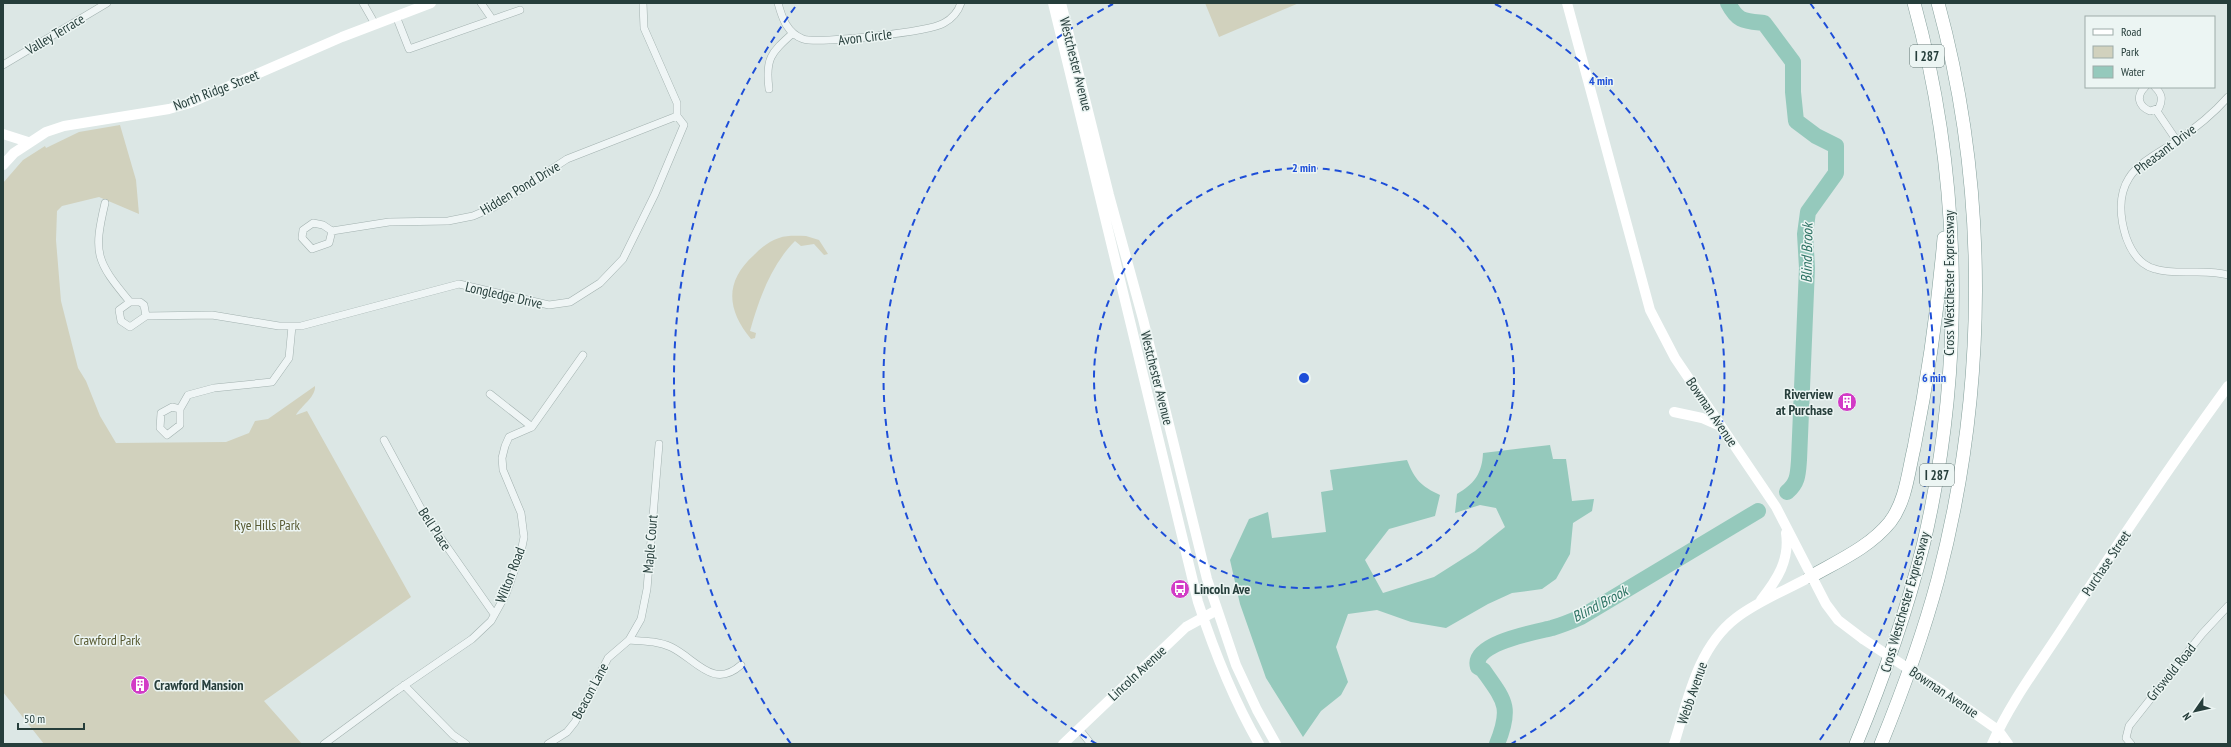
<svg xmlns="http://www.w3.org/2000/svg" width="2231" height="747" viewBox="0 0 2231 747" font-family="'PT Sans Narrow',sans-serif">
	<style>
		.green { fill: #d1d1bd }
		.water { fill: #95c9bc }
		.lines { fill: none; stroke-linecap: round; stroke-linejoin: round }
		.river { stroke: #95c9bc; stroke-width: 16 }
		.street-casing { stroke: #a2b1af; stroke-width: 8 }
		.highway-casing { stroke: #839e9a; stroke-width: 14 }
		.street { stroke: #eff5f5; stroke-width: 7 }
		.secondary { stroke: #fff; stroke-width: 10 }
		.highway { stroke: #fff; stroke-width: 13 }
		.secondary-bridge { stroke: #fff; stroke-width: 10 }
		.ring { fill: none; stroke: #1d4ed8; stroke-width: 2; stroke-dasharray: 7 5 }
		.labels { text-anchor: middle; stroke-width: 3; stroke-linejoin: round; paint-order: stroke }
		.shield { fill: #ecf5f3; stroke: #617572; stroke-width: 1 }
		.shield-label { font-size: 13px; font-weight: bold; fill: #263e3b }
		.street-label { font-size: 14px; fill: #263e3b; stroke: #ecf5f3 }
		.poi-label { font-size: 14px; font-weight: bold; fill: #263e3b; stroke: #ecf5f3; text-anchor: start }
		.park-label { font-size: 14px; fill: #585a32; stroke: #ecf5f3 }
		.water-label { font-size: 15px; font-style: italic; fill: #2e7364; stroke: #ecf5f3 }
		.centre { fill: #1d4ed8; stroke: #ecf5f3; stroke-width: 2 }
		.ring-label { font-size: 12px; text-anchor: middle; font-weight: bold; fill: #1d4ed8; stroke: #ecf5f3; stroke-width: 3; stroke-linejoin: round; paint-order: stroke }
	</style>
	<rect width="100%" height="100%" fill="#dce7e5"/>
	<path class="green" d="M1205 3H1299L1219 37Z
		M120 125 136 180 139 214 99 197 62 206 57 211 56 240 61 301 78 368 86 381 100 416 116 443 226 442 249 433 255 421 268 419 315 386C316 397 301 406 296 415L307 411 411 597 264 701 302 744H44L3 692V183L23 160 45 146 46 148 79 132Z
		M806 236 819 240 828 254 824 255 814 244 801 246 795 241C771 265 759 299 750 331L756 333 755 338 751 339C727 310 724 282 754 255 761 248 769 241 779 238 787 235 798 236 806 236Z"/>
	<path class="water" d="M1550 445 1553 459H1566L1572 501 1594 499 1592 511 1573 523 1570 554 1556 579 1542 589 1512 593 1488 604 1446 628 1411 622 1377 610 1348 614 1336 647 1348 682 1341 695 1321 711 1303 737 1266 678 1240 604 1230 560 1249 519 1268 512 1272 538 1326 532 1321 492 1333 490 1330 470 1407 460C1415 480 1421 486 1440 495L1435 516 1389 529 1365 560 1383 593 1434 577 1475 551 1505 527 1496 508 1480 505 1455 513 1457 494C1474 484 1482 474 1483 453Z"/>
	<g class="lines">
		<path class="river" d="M1728 3C1738 22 1744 21 1764 23L1793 62V92L1796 121 1816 136 1836 146V173L1808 212 1805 234 1807 268 1799 460C1798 474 1798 483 1787 492
			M1497 744C1512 707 1505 701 1483 670L1478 667C1471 643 1536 632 1552 628 1562 625 1572 621 1581 617L1758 511"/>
		<g class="street-casing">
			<path id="street" d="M363 3 375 24
				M481 3 492 19
				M778 3C782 18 787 33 803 39 819 44 929 32 944 23 953 18 958 12 961 3
				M396 16 409 49 520 10
				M3 65 107 3
				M2145 87C2136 96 2138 106 2150 111L2159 108C2163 99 2162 94 2155 87
				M769 89C765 58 771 53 793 33
				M2228 97C2213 114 2193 130 2175 142 2160 152 2138 163 2129 178 2118 195 2120 218 2126 237 2131 251 2139 265 2155 269 2179 276 2204 268 2228 275
				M2156 110 2177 141
				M105 203C93 254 96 261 130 302H140L144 305 146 316
				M332 231 329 243 312 249 302 238 303 230 313 223 323 225 332 231 389 222 448 221 473 216 494 207 567 159 677 116
				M130 302 119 310 121 321 130 327 146 316
				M146 316 212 315 279 326H301L459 284 549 305 570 302 600 283 623 259 655 194 684 125 677 116V103L644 28 643 3
				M490 394 532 427
				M180 409 172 407 161 413 160 428 167 435 180 425V409L188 395 214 388 272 382 289 358 292 326
				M384 440 424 514 494 614
				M629 640C643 641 658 641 671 647 696 659 713 690 741 665
				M404 685 453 735 466 744
				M1079 729 1091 744
				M324 744 396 691 472 639 491 621 506 594 521 552 524 537 521 513 503 470 502 458 505 446 509 437 532 427 583 355
				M548 744 567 732 575 722 608 658 629 640 641 619 647 589 659 444
				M2131 744 2126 738 2129 726 2202 634 2228 606"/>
		</g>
		<g class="highway-casing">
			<path id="highway" d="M1810 577C1838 561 1870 547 1890 522 1906 501 1908 473 1914 448 1928 378 1938 308 1944 238
				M1856 744C1883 679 1906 614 1923 546 1965 369 1962 178 1914 3
				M1881 744C1903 690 1923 635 1938 579 1987 392 1989 190 1938 3"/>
		</g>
		<use href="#street" class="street"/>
		<path class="secondary" d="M1053 3 1198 602C1214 651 1233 699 1259 744
			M1061 3 1109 195 1143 319 1207 579 1236 665 1257 710 1276 744
			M1567 3 1650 310 1675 358 1776 507 1826 604 1838 620 1863 639
			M3 134 28 142
			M3 165 14 153 46 132 64 126 169 109 190 103 342 37 431 3
			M1674 412 1702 418 1720 426
			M1761 600C1777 580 1790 560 1786 533
			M1941 690 1998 730 2008 744
			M1063 744 1186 627 1217 610
			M1674 744C1688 700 1697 648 1736 618 1758 601 1786 590 1810 577
			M1992 744C2011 701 2041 662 2066 623 2118 543 2172 463 2228 386"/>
		<use href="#highway" class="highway"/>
		<path class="secondary-bridge" d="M1863 639 1941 690"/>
	</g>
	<g class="ring">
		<circle cx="1304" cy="378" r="210"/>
		<path d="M1097 744A420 420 0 0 1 1113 4M1495 4A420 420 0 0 1 1511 744"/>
		<path d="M791 744A630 630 0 0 1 798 3M1810 3A630 630 0 0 1 1817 744"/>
	</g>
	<defs>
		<g id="building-disc" transform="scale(1)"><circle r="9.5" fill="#d23bc6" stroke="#ecf5f3"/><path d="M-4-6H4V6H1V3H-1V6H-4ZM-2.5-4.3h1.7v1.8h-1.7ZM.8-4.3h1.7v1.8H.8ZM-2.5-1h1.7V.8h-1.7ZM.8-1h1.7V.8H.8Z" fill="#fff"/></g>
		<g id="bus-disc" transform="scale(1)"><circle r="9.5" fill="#d23bc6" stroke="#ecf5f3"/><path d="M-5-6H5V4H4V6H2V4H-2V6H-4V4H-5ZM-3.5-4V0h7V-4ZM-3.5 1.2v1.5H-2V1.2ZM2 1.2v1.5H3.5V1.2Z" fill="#fff"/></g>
	</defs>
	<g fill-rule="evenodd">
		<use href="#building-disc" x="1847" y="402"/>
		<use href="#bus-disc" x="1180" y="589"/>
		<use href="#building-disc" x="140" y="685"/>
	</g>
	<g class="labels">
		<g class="shield">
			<rect x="1910" y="45" width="34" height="22" rx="3"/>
			<rect x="1920" y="464" width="34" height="22" rx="3"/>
		</g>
		<g class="shield-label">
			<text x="1927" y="61">I 287</text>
			<text x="1937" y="480">I 287</text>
		</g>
		<g class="street-label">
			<text transform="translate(55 34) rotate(-31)" y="5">Valley Terrace</text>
			<text transform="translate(865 37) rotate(-7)" y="5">Avon Circle</text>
			<text transform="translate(1076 64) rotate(76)" y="5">Westchester Avenue</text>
			<text transform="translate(216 90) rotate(-21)" y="5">North Ridge Street</text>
			<text transform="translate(2165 149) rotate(-37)" y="5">Pheasant Drive</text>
			<text transform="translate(520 188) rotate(-31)" y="5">Hidden Pond Drive</text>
			<text transform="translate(1949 283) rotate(-90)" y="5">Cross Westchester Expressway</text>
			<text transform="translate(504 295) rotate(13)" y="5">Longledge Drive</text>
			<text transform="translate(1157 378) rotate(76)" y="5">Westchester Avenue</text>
			<text transform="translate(1712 412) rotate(56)" y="5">Bowman Avenue</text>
			<text transform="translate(435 529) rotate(57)" y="5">Bell Place</text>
			<text transform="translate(650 544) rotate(-85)" y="5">Maple Court</text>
			<text transform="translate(2106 563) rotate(-56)" y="5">Purchase Street</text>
			<text transform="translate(510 575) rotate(-69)" y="5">Wilton Road</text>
			<text transform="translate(1905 602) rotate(-74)" y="5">Cross Westchester Expressway</text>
			<text transform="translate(2171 672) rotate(-51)" y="5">Griswold Road</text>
			<text transform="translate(1137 673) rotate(-43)" y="5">Lincoln Avenue</text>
			<text transform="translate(590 691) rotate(-62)" y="5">Beacon Lane</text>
			<text transform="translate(1944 692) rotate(34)" y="5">Bowman Avenue</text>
			<text transform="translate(1692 693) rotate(-71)" y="5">Webb Avenue</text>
		</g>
		<g class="poi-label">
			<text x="1833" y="399" text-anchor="end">Riverview<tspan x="1833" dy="16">at Purchase</tspan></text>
			<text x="1194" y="594">Lincoln Ave</text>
			<text x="154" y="690">Crawford Mansion</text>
		</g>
		<g class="park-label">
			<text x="267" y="530">Rye Hills Park</text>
			<text x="107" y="645">Crawford Park</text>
		</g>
		<g class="water-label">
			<text transform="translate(1807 253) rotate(-89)" y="5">Blind Brook</text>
			<text transform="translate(1600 604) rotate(-28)" y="5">Blind Brook</text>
		</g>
	</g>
	<circle cx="1304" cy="378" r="6" class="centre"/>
	<g class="ring-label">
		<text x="1601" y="85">4 min</text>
		<text x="1304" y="172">2 min</text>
		<text x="1934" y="382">6 min</text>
	</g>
	<rect width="2231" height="747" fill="none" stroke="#263e3b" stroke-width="8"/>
	<rect x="2085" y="16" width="130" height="72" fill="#ecf5f3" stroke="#9daca9"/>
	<rect x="2093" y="29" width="20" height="6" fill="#ffffff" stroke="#9daca9"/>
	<text x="2121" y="36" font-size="12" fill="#263e3b">Road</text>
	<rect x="2093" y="46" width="20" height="12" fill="#d1d1bd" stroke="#9daca9"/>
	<text x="2121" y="56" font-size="12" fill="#263e3b">Park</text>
	<rect x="2093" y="66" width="20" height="12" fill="#95c9bc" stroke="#9daca9"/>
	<text x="2121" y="76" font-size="12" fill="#263e3b">Water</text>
	<g transform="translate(2195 711) rotate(236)" stroke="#ecf5f3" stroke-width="3" paint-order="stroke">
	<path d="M0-3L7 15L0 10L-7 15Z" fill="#263e3b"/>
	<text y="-6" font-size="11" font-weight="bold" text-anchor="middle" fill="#263e3b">N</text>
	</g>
	<path d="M18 723v6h66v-6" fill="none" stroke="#263e3b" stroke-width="2"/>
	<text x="24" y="723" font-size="12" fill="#263e3b" stroke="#ecf5f3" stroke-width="3" paint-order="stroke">50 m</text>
</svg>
